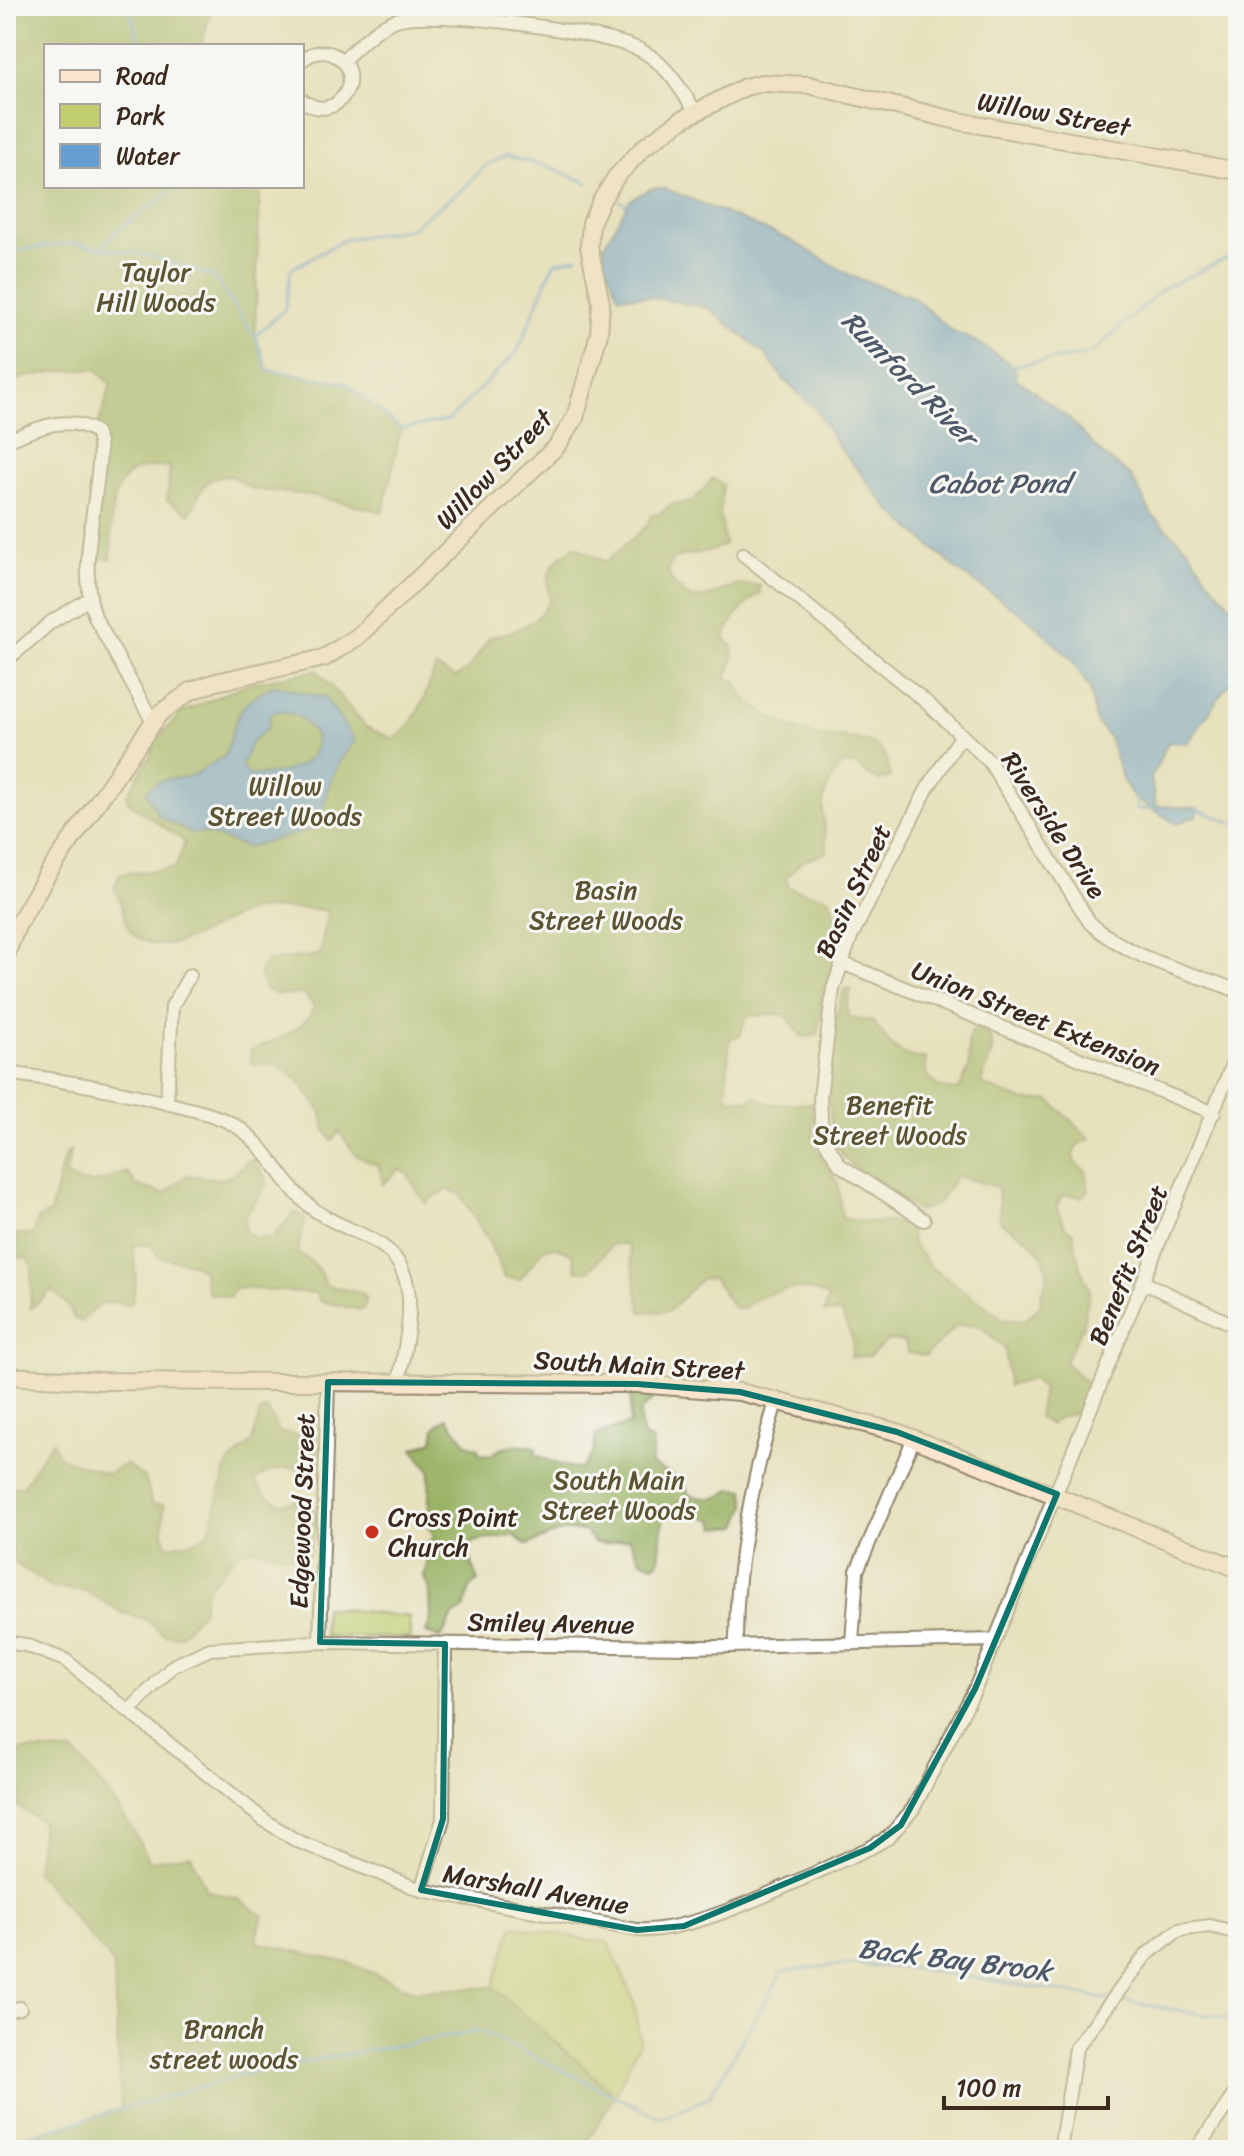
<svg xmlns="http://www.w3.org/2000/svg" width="1244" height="2156" viewBox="0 0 1244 2156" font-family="Sriracha,sans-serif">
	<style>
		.green { fill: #c0ce70; stroke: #7e7c47; stroke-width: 2 }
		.forest { fill: #98b162; stroke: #6a6e40; stroke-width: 2 }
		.water { fill: #679fd5; stroke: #51647a; stroke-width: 2; fill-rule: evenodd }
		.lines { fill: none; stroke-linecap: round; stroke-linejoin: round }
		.stream { stroke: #679fd5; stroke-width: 3 }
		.street-casing { stroke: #91866e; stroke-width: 16 }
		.secondary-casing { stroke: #91866e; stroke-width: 20 }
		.street { stroke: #fff; stroke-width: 12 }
		.secondary { stroke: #fbe5cf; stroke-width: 16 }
		.marked { fill: none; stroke: #0f766e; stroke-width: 6; stroke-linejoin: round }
		.poi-dot { fill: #c8321e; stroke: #f6f6f2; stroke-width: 3 }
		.labels { text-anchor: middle; stroke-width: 6; stroke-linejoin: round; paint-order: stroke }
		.street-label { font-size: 26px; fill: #3b2a1e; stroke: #f6f6f2 }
		.park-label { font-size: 26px; fill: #5c5332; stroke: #f6f6f2 }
		.poi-label { font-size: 26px; fill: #3b2a1e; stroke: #f6f6f2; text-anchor: start }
		.water-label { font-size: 28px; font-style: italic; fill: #4d5967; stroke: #f6f6f2 }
	</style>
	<rect width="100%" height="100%" fill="#f6f6f2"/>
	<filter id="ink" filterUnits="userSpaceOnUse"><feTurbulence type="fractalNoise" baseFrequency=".0125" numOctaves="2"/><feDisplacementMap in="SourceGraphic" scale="16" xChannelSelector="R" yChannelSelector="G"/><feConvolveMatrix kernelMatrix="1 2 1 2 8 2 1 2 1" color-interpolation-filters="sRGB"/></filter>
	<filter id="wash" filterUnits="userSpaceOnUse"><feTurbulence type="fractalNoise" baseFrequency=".006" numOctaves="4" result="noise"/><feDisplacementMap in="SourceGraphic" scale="32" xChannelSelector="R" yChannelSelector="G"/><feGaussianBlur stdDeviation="1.8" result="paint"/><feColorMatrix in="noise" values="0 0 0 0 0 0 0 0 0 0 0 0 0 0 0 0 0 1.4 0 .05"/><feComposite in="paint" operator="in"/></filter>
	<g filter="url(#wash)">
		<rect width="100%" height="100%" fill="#e7e1be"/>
		<path class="green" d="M324 1607 409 1617 410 1638 324 1636Z
			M513 1926 608 1943 633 1998 640 2041 615 2095 505 2043 486 2008Z"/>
		<path class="forest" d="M6 6H212L202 46H46V186H260L255 336 268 370 346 383 401 429 383 512 310 495 251 489 232 476 212 478 203 487 190 514 167 500 170 466C159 468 140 466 132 472 106 489 112 532 111 559L89 557 96 432 111 384 95 369 60 371 6 381Z
			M713 478 723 485 720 513 725 544C707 556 689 551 672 560L668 572 674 584 691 598C719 599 728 580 760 586V594C745 602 730 621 725 639L733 646V660L726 677 737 682C739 686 741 695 745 698 759 713 795 731 816 735 850 741 888 730 890 777L878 781 854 765 841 764C814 807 824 805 827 852L802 861 786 878 789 887C801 893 815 893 829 898L845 933 824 989 818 1035 802 1037 785 1014 747 1016 740 1036 730 1038 726 1097 748 1100 755 1096 769 1104 812 1103 814 1144 838 1184 842 1218 864 1222H910L912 1243 931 1267 1005 1320 1026 1319 1041 1305C1038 1293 1048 1286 1047 1273 1045 1247 1021 1233 1000 1222L998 1187 956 1176 938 1204 918 1211C898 1197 852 1172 840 1151 820 1114 831 1028 844 989H851L847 1008 849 1017 872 1021C890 1042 896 1059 926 1058V1074L940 1088 959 1090 969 1067 968 1038 974 1029 989 1035 993 1048 981 1084 1024 1101 1049 1100 1091 1139 1077 1145 1073 1155 1075 1163 1086 1171 1089 1190 1081 1197 1063 1194 1056 1207 1066 1228 1073 1232 1080 1268 1090 1290 1082 1328 1065 1361C1071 1373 1083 1374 1089 1386L1079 1413 1059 1417 1050 1425 1038 1417 1043 1388 1032 1379 1008 1386 1005 1348 980 1326 958 1325 925 1356 907 1352 905 1342 888 1340 870 1356 851 1357 853 1341 841 1312 824 1313 828 1297C801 1281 765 1290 742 1309L734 1308 713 1278 701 1279 669 1311 641 1312 628 1245 613 1244 589 1271H576L573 1254 557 1247 543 1249 520 1280 504 1278C493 1243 477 1225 460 1193L446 1190 425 1203 407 1173 399 1169 383 1184 379 1166 357 1156 339 1132 332 1141 325 1130 322 1113 298 1080 278 1065 251 1063 250 1051C274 1039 304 1033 314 1007L304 994 278 995 266 990 259 974 267 961 320 955 327 911C315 907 260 908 247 912 215 923 170 961 136 937 122 927 124 902 114 888L120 874 175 868 185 842 128 802 127 795 151 754 155 741 181 713 246 684 317 670 366 727 394 739C420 720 424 695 436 667L455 678 469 668 490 637C517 632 535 625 550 601 543 573 552 561 575 546L605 562 647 526 651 515 659 514 670 505 693 501Z
			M70 1151 66 1175C89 1190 104 1180 127 1172L136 1185 165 1194 187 1175C216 1177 226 1188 246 1161L254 1160 268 1182 245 1217V1231L255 1238 273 1237 294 1212 306 1217 297 1253C312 1261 321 1268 325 1285L361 1293 367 1300 362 1310 320 1301 316 1293 235 1288 230 1297 208 1293 202 1269 191 1263 159 1257 151 1245H133L136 1280 133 1301 127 1305C107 1298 93 1306 82 1322L74 1319 69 1307 52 1290 30 1309 32 1266 27 1258 6 1257V1233L33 1235 37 1219 50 1213 64 1157Z
			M631 1392 658 1394 640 1412 642 1436 653 1441 651 1465 681 1480 690 1495C707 1499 717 1502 731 1489L745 1490 746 1506 738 1526 716 1528 714 1520 664 1509 659 1561 654 1565 641 1560 629 1538 605 1544 593 1542 585 1531H562L527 1545 513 1535 472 1542 469 1553 478 1581 470 1588 464 1609 453 1616 441 1638 426 1633 431 1617 430 1592 424 1577 429 1555 426 1544 435 1537 428 1526 430 1470 413 1449 433 1441 435 1427 447 1418 467 1444 478 1448 479 1454 492 1455C505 1443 519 1445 536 1447L535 1454C551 1461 565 1469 582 1468L593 1454 596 1435 630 1424Z
			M267 1409 279 1432 299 1435 309 1430 317 1432 318 1461 313 1471C293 1466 271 1466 255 1481L264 1494 281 1504 311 1498 317 1521 309 1556 283 1555 255 1548 239 1552 206 1590 202 1611 180 1636H166L145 1619 123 1613 83 1590 51 1588C36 1573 27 1574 13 1561L12 1544 6 1543V1488L23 1486 52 1441 59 1457 107 1474 126 1464 146 1480 152 1504 164 1505 163 1533 168 1546 195 1541 209 1532 227 1465 252 1442 260 1412Z
			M24 1750 73 1752C105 1786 129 1819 149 1861L191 1855 206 1890 238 1899 263 1915 256 1942 349 1963 414 1991 493 1987 615 2095 583 2150H6V2142L121 2109 113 1964 36 1872 42 1822 6 1799V1754Z"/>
		<path class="water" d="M652 188H664L790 240 854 277 913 297 953 332 977 342 1015 367 1016 378 1068 418 1102 454 1131 476 1152 515 1188 549 1209 580 1238 614V675L1224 690 1188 743 1168 742 1151 778 1156 806 1198 808 1197 816 1176 824 1134 798 1123 781 1109 737 1096 722 1090 689 1071 659 1030 620 957 570 890 510 835 442 816 410 785 381 765 354 708 308 651 297 619 296 603 259 604 245 630 200Z
			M273 686C296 687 300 696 324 696L355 741C332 767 324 792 322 827L247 847 205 833H191L166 820 158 815 146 792C162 772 180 783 195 774 205 769 213 762 224 757 239 718 232 706 273 686ZM280 711 298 716 314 732C327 768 273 776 249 775L241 767 252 741 268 728 270 714Z"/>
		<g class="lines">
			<path class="stream" d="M128 6 141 46
				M620 201 627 205
				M102 248C122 222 153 207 178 186
				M6 252 72 243 150 256 213 276 255 336 268 370 346 383 401 429 449 420 518 351 554 263 577 257
				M255 336 285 309 291 269 346 239 409 229 463 189 485 166 505 156 550 167 588 183
				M1012 366 1090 354 1164 288 1238 253
				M1136 797 1137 809H1149
				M1197 809 1238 825
				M1115 2000 1238 2020
				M6 2142 263 2069 480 2031 661 2118 709 2097 783 1971 850 1964 917 1969 1108 1999"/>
		</g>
	</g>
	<g filter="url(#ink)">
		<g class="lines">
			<g class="street-casing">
				<path id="street" d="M302 60C311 53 321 50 332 54 370 69 339 129 302 100
					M342 61C358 47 376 27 396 20 431 8 612 32 644 52 668 66 681 90 696 112
					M6 441C37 429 66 413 96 432 102 448 99 465 97 482 92 526 80 574 95 617L153 722
					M743 554 925 701 989 761 1090 923C1131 960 1188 971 1238 991
					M6 661 51 622 89 599
					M842 963 1214 1113
					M6 1073C64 1080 118 1090 174 1105 197 1111 223 1116 242 1130 270 1151 284 1186 312 1208 330 1223 356 1230 376 1242 427 1271 406 1335 399 1382
					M167 1103 172 1006 190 975
					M924 1220 840 1165 822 1136 820 1098 833 989 851 937 927 789 962 735
					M1143 1282 1238 1327
					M6 1642 25 1645 65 1660 264 1820 297 1841 421 1890 637 1930C699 1934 809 1874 870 1848L889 1837 913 1809 975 1689 1238 1051
					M320 1642 328 1382
					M852 1643 857 1571 914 1438
					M736 1646C735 1561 752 1479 777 1399
					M130 1710 173 1666 210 1649 320 1642 690 1647 995 1640
					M421 1890 443 1819 445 1644
					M6 2011 20 2008
					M1060 2150 1076 2048 1146 1955 1179 1930 1210 1926 1238 1933
					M1196 2150 1238 2089"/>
			</g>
			<g class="secondary-casing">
				<path id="secondary" d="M6 955 17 926 47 875 159 714 191 691 216 682 324 658 357 637 557 446 575 418 599 334 601 303 589 247 591 223 601 201 616 177 643 148 681 120 745 87 762 83 809 85 958 121 1238 171
					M6 1376 101 1381 637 1384 740 1392 897 1432 1238 1569"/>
			</g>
			<use href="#street" class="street"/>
			<use href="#secondary" class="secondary"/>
		</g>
	</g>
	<path d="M0 0H1244V2156H0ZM328 1382 637 1384 740 1392 897 1432 1057 1494 975 1689 901 1825 870 1848 684 1926 637 1930 421 1890 443 1819 445 1644 320 1642Z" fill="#e7e1be" fill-opacity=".55" fill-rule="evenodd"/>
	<path class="marked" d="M328 1382 637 1384 740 1392 897 1432 1057 1494 975 1689 901 1825 870 1848 684 1926 637 1930 421 1890 443 1819 445 1644 320 1642Z"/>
	<circle class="poi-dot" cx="372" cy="1532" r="8"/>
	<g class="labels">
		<g class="street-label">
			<text transform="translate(1054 114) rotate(10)" y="9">Willow Street</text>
			<text transform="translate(494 469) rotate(-46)" y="9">Willow Street</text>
			<text transform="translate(1054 825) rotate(57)" y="9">Riverside Drive</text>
			<text transform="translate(853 891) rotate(-65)" y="9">Basin Street</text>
			<text transform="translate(1036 1018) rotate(22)" y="9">Union Street Extension</text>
			<text transform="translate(1128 1265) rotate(-68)" y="9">Benefit Street</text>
			<text transform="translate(639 1365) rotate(3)" y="9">South Main Street</text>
			<text transform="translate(302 1511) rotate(-88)" y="9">Edgewood Street</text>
			<text transform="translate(551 1623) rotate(1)" y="9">Smiley Avenue</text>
			<text transform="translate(536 1889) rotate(10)" y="9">Marshall Avenue</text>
		</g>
		<g class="park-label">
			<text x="156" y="281">Taylor<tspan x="156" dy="30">Hill Woods</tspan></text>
			<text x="285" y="795">Willow<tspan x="285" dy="30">Street Woods</tspan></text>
			<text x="606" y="899">Basin<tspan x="606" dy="30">Street Woods</tspan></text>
			<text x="890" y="1114">Benefit<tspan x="890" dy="30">Street Woods</tspan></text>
			<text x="619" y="1489">South Main<tspan x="619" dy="30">Street Woods</tspan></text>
			<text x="224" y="2038">Branch<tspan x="224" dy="30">street woods</tspan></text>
		</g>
		<g class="poi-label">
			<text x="388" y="1526">Cross Point<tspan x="388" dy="30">Church</tspan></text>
		</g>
		<g class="water-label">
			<text transform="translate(910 378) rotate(45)" y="10">Rumford River</text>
			<text x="999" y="493">Cabot Pond</text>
			<text transform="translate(955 1959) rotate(7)" y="10">Back Bay Brook</text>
		</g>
	</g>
	<rect width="1244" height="2156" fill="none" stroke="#f6f6f2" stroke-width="32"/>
	<rect x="44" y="44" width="260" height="144" fill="#f6f6f2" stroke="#aba49d" stroke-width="2"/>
	<rect x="60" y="70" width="40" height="12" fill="#fbe5cf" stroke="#aba49d" stroke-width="2"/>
	<text x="116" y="84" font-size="24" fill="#3b2a1e">Road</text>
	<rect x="60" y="104" width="40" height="24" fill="#c0ce70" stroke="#aba49d" stroke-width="2"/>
	<text x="116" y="124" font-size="24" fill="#3b2a1e">Park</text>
	<rect x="60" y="144" width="40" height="24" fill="#679fd5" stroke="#aba49d" stroke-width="2"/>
	<text x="116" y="164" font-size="24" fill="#3b2a1e">Water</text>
	<path d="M944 2096v12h164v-12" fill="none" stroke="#3b2a1e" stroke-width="4"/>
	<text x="956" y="2096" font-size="24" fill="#3b2a1e" stroke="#f6f6f2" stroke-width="6" paint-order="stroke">100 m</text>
</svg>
